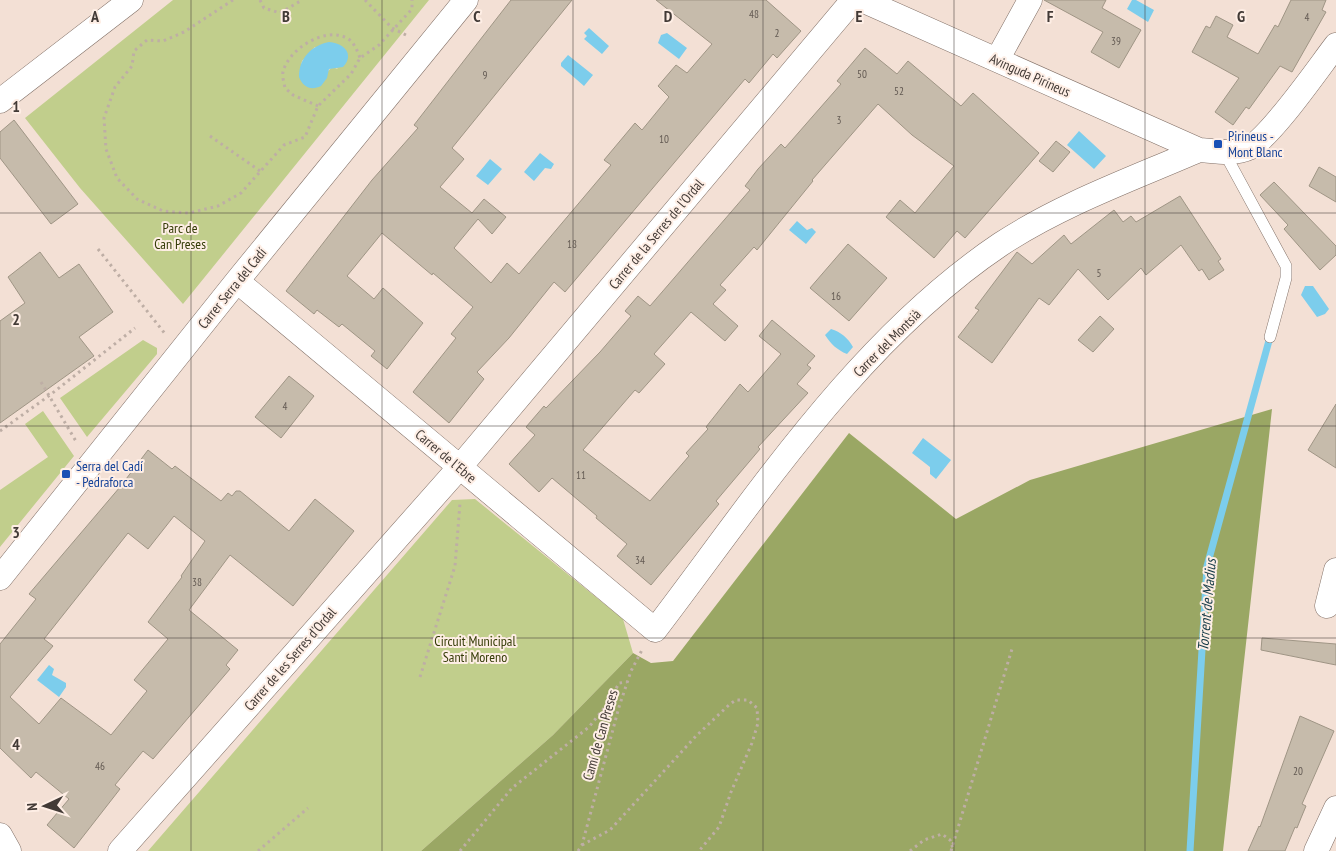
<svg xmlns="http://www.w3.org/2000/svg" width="1336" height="851" viewBox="0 0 1336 851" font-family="'PT Sans Narrow',sans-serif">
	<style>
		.green { fill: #c1ce8c; fill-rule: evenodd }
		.forest { fill: #9aa764 }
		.water { fill: #7ccdec }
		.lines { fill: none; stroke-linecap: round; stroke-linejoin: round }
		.stream { stroke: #7ccdec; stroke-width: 7 }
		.building { fill: #c6bbab; stroke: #9f9585; fill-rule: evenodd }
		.lane-casing { stroke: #806f66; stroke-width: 12 }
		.street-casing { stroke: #806f66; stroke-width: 25 }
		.path { stroke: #beaea5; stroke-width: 3; stroke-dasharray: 2.5 4; stroke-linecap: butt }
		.lane { stroke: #fff; stroke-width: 11 }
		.street { stroke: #fff; stroke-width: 24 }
		.grid { fill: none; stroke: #423a36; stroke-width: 1; stroke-opacity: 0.55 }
		.transit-dot { fill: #1a4fb4; stroke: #feeee5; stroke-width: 2 }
		.labels { text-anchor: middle; stroke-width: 4; stroke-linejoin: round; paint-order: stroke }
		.number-label { font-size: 11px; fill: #635a53 }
		.street-label { font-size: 14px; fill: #423a36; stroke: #feeee5 }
		.transit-label { font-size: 14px; fill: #164399; stroke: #feeee5; text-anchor: start }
		.park-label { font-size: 14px; fill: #343b06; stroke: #feeee5 }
		.water-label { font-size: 15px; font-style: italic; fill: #153b48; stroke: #feeee5 }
		.grid-label { font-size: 16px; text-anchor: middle; font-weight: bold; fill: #423a36; stroke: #feeee5; stroke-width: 4; stroke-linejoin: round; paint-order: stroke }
	</style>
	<rect width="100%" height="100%" fill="#f3e0d5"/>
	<path class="green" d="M173 0H429L183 304 80 188 25 118ZM315 47 338 69 332 67 328 71 299 77 302 61Z
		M143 340 157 348V354L87 437 60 398Z
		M43 411 74 456 0 547V490L48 457 25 424Z
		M475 499 623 619 633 653 553 735 421 851H148L452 500Z"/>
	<path class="forest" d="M1272 409 1223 851H421L553 735 633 653 651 663 673 661 849 433 956 519 1030 480Z"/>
	<path class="water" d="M1132 0H1136L1154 10 1148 22 1127 9Z
		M589 28 609 46 602 54 584 39 587 36 584 33Z
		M667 33 687 48 679 59 658 43 661 35Z
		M329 42C344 43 355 54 343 67L329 69 327 78 321 86C311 91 303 87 299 77 299 58 311 46 329 42Z
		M568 55 593 75 584 86 561 66V63Z
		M1079 131 1106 156 1094 169 1067 145Z
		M540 153 554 164 551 169 545 168 534 181 524 172Z
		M490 159 502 169 488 185 476 176Z
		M797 221 807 230 812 228 816 232 806 244 789 230Z
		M1305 286H1313L1329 309 1325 314 1317 317 1301 295Z
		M831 329C841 332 848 338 853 347L847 354C837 350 831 344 825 335Z
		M923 438 951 460 936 479 930 474V467L912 453Z
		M49 665 54 669 52 675 66 683V687L59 697 37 680Z"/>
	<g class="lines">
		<path class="stream" d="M1190 851 1207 566 1270 337"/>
	</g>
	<path class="building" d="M511 0H572L452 148 464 159 440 187 472 213 484 199 506 217 492 234 478 219 454 248 491 283 507 263 519 274 611 165 604 160 635 123 642 130 669 97 658 86 676 65 687 73 712 44 656 0H766L801 31 777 58 773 54 749 83 745 79 565 292 554 282 509 338 477 372 484 379 449 423 413 392 456 338 451 334 473 307 433 273 432 275 382 233 347 276 374 299 383 288 423 323 387 369 371 356 375 351 342 324 339 327 317 310 314 314 286 291 372 180 418 128 414 125Z
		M1044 0H1106L1102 8 1141 30 1119 68 1091 52 1103 32Z
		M1291 0H1326L1322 10 1326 12 1292 72 1280 66 1249 109 1246 107 1233 125 1215 112 1239 78 1192 52 1206 26 1210 28 1216 16 1233 25 1227 37 1258 54 1275 25 1278 27Z
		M865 48 897 74 908 61 961 106 973 93 1039 153 965 238 957 231 934 258 886 217 900 200 915 213 954 166 912 135 878 104 812 180 813 181 757 250 754 247 720 285 726 290 713 304 738 326 725 341 691 312 654 354 665 364 639 393 635 390 583 450 650 501 689 456 686 453 708 429 706 427 740 384 748 392 781 354 759 336 772 320 815 356 807 365 811 368 797 384 808 393 758 447 760 449 716 501 719 504 651 585 617 556 627 544 596 518 597 516 552 478 539 492 509 464 535 435 526 427 544 406 546 408 600 352 631 316 625 311 638 296 650 306 750 190 745 186 758 169 781 144 785 148 841 84 837 81Z
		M14 120 78 204 51 224 0 158V132Z
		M1056 141 1070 152 1053 172 1039 161Z
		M1319 167 1336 177V202L1309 186Z
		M1274 182 1336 246V255L1320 270 1284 229 1288 225 1260 195Z
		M1180 196 1221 259 1218 261 1224 270 1209 280 1202 269 1199 271 1181 245 1146 275 1141 268 1108 300 1078 269 1049 305 1039 298 992 363 958 337 979 310 975 308 1017 252 1032 264 1064 235 1071 244 1114 210 1123 222 1131 216 1136 222Z
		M848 244 887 278 849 321 810 288Z
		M40 252 59 278 79 264 113 312 79 337 94 356 0 423V321L25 303 8 277Z
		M1100 316 1114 329 1093 352 1078 340Z
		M289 376 314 396 281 438 255 417Z
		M1336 404V468L1308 450Z
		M148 450 172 469 175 466 221 501 228 493 232 496 236 491H240L289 531 315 499 354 531 293 606 230 555 189 610 238 650 226 665 230 669 153 759 143 751 115 785 120 789 74 848 47 825 69 799 36 772 31 778 0 748V644L36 599 29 594 120 487ZM174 516 205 541 181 576 182 577 148 622 168 639 134 680 147 691 111 735 61 698 39 724 10 697 53 646 44 639 128 533 148 549Z
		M1262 638 1336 644V665L1261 650Z
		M1300 716 1334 731 1302 804 1306 806 1301 818 1297 828 1295 827 1285 851H1248L1259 826 1260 827Z"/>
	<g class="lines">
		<g class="lane-casing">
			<path id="lane" d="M1224 152 1286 266V278L1270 337"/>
		</g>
		<g class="street-casing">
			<path id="street" d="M862 0 1199 150C1214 151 1234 155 1249 148 1271 137 1319 67 1336 45
				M997 60 1030 0
				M0 101 131 0
				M237 281 655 630C758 495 858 340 1001 244 1062 204 1132 179 1199 150
				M0 578 237 281 466 0
				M1327 606 1336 570
				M0 835 9 851
				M120 851 459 468 853 0
				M1316 851 1336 808"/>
		</g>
		<path class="path" d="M233 0 184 32 163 41 147 40 134 51 132 66 115 87 104 118 106 149 117 178 137 199 163 211 189 213 218 206 241 193 284 145 305 137 318 106 351 74 360 58 379 45 412 9V0
			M260 0 264 8 280 13 302 0
			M365 0 392 28 408 36
			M318 106 293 95 285 88C284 83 282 76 283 72 288 50 324 26 347 38 354 42 357 50 360 58
			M210 136 260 171
			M98 249 166 335
			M41 382 77 443
			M0 431 50 395 135 328
			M420 677 455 566 460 503
			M582 845 610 830 696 736 730 704 736 700H748L757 708 758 723 752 743 731 792 719 827 699 851
			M258 851 308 808
			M460 851 512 788 589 727 609 702 619 683 627 682
			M578 851 582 845 619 707 631 671 643 648
			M910 851 924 840 942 834 950 840 954 851
			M951 851 1012 649"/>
		<use href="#lane" class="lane"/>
		<use href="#street" class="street"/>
	</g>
	<path class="grid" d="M191 0V851M382 0V851M573 0V851M763 0V851M954 0V851M1145 0V851M0 213H1336M0 426H1336M0 638H1336"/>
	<g class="transit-dot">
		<rect x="1213" y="139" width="10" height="10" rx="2.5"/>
		<rect x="61" y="469" width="10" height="10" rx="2.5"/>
	</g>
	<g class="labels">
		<g class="number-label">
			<text x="754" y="18">48</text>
			<text x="1307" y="21">4</text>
			<text x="777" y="37">2</text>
			<text x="1116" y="45">39</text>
			<text x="862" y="78">50</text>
			<text x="485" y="79">9</text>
			<text x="899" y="95">52</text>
			<text x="839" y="124">3</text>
			<text x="664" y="143">10</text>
			<text x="572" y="248">18</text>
			<text x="1099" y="277">5</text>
			<text x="836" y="300">16</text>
			<text x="285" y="410">4</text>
			<text x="581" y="479">11</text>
			<text x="640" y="564">34</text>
			<text x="197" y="586">38</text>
			<text x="100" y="770">46</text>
			<text x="1298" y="775">20</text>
		</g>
		<g class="street-label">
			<text transform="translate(1030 75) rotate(24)" y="5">Avinguda Pirineus</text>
			<text transform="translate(656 234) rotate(-50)" y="5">Carrer de la Serres de l'Ordal</text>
			<text transform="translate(232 288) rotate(-51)" y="5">Carrer Serra del Cadí</text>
			<text transform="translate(887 343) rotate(-45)" y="5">Carrer del Montsià</text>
			<text transform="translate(446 456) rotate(40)" y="5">Carrer de l'Ebre</text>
			<text transform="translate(290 659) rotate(-49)" y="5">Carrer de les Serres d'Ordal</text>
			<text transform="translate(600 735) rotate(-74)" y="5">Camí de Can Preses</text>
		</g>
		<g class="transit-label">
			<text x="1228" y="141">Pirineus -<tspan x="1228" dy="16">Mont Blanc</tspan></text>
			<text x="76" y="471">Serra del Cadí<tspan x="76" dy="16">- Pedraforca</tspan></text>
		</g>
		<g class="park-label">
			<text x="180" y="233">Parc de<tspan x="180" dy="16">Can Preses</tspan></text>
			<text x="475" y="646">Circuit Municipal<tspan x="475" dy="16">Santi Moreno</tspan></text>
		</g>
		<g class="water-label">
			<text transform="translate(1207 605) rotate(-85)" y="5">Torrent de Madius</text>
		</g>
	</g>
	<g class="grid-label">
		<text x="95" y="22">A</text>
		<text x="286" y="22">B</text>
		<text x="477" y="22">C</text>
		<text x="668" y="22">D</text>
		<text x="859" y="22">E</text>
		<text x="1050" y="22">F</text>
		<text x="1241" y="22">G</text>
		<text x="16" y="112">1</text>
		<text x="16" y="325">2</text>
		<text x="16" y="538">3</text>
		<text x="16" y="750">4</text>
	</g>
	<g transform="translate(45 806) rotate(266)" stroke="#feeee5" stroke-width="4" paint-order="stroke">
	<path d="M0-4L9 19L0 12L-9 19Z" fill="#423a36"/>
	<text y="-8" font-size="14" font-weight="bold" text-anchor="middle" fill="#423a36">N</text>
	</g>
</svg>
